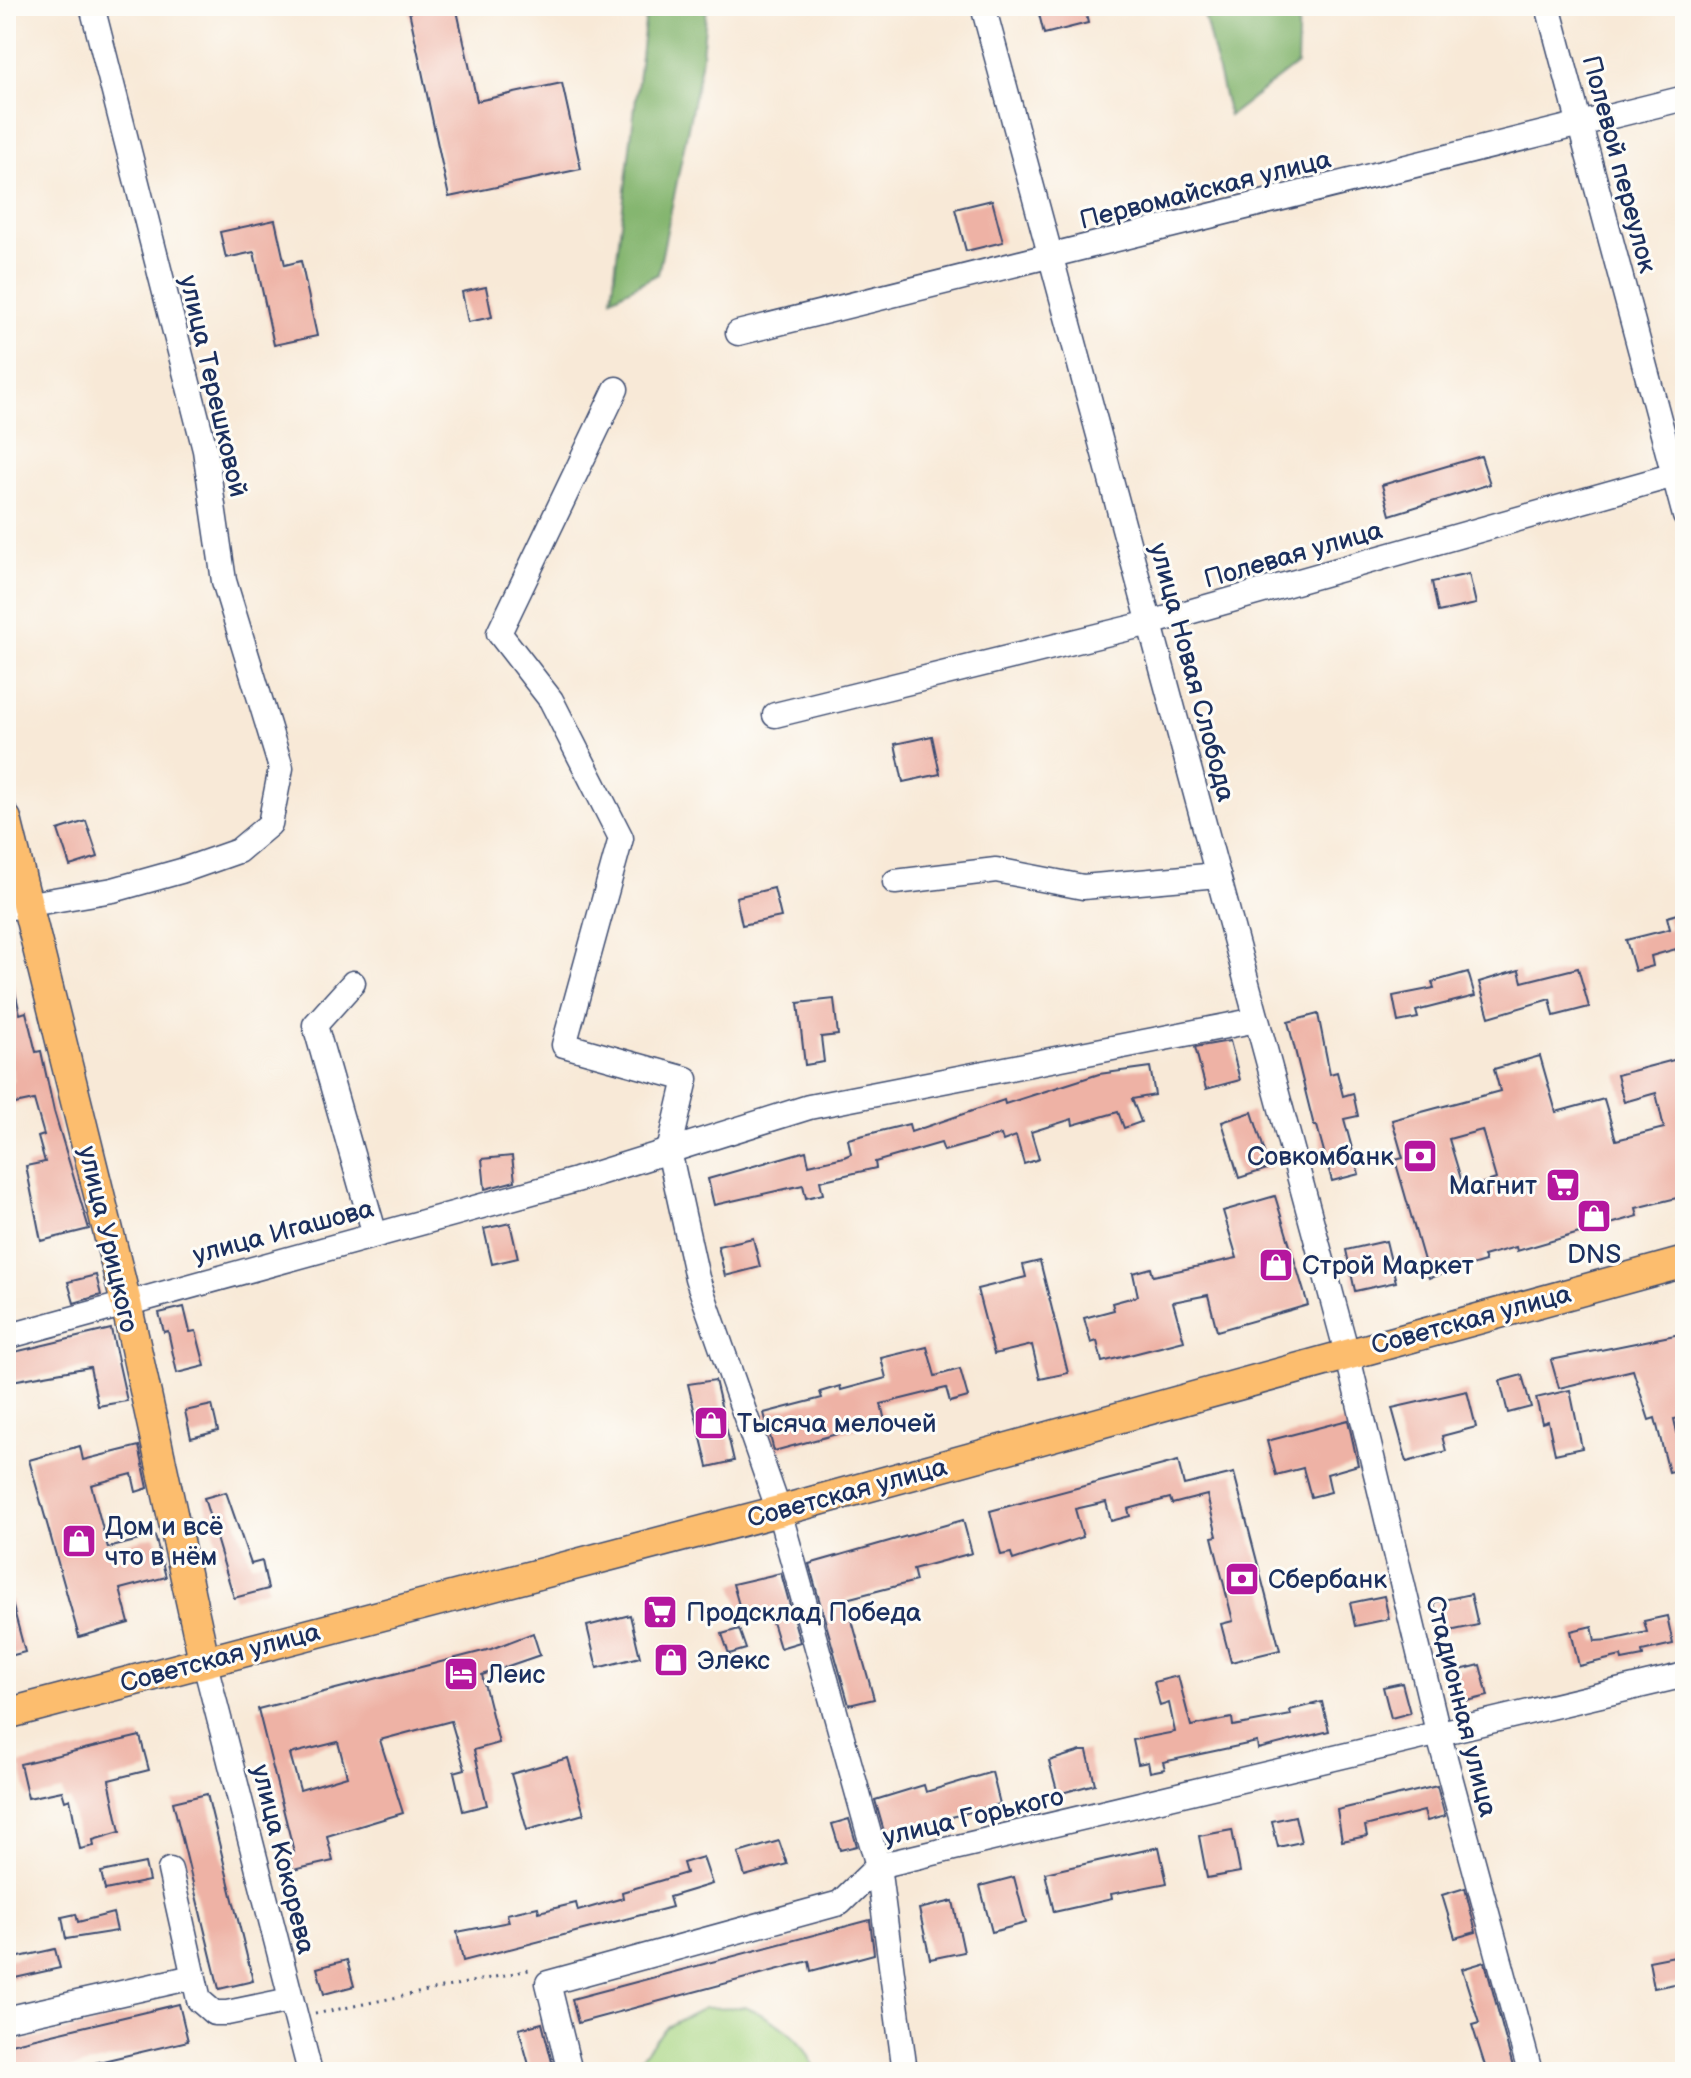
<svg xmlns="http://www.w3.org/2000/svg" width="1691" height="2078" font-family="'Balsamiq Sans',sans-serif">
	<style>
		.green { fill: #a7d582; stroke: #618270; stroke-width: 2 }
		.forest { fill: #85b670; stroke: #507267; stroke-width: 2 }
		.building { fill: #eeb2a5; fill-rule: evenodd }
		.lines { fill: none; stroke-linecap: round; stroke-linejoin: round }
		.minor-casing { stroke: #3c4b70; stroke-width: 27 }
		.major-casing { stroke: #3c4b70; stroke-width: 33 }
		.path { stroke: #3c4b70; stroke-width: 3; stroke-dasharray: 2 6; stroke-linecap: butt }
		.minor { stroke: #fff; stroke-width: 24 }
		.major { stroke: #fcbd6e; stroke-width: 30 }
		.labels { text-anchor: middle; stroke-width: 6; stroke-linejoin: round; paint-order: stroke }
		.street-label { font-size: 26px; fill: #1b2f5e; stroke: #fdfcf7 }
		.poi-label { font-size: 26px; fill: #1b2f5e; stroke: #fdfcf7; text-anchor: start }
	</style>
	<rect width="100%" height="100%" fill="#fdfcf7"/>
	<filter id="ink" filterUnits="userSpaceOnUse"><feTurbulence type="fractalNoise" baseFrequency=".0125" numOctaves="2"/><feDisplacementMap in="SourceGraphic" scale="16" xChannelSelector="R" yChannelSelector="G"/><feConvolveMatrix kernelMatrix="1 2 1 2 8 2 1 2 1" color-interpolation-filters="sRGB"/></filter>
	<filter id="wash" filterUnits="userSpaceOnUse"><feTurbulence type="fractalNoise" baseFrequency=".006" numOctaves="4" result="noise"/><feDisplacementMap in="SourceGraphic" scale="32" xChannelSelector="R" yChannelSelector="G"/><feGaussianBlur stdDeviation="1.8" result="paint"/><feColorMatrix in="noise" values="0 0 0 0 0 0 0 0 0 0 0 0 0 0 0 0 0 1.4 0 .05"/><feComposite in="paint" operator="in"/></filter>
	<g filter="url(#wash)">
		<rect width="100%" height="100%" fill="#f8e9d7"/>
		<path class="green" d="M745,2007C774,2019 807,2039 815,2072H629L666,2027L704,2008Z"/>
		<g class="forest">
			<path d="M647,6H707L701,64L658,274L612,298Z"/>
			<path d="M1202,6H1299L1297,64L1229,116Z"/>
		</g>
		<g id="blocks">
			<g class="building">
				<path d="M408,6H456L477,101L562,83L581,169L449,197Z"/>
				<path d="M1037,6H1084L1088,23L1044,34Z"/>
				<path d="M992,200L1003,242L966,251L955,209Z"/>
				<path d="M275,220L285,265L301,261L317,336L274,345L254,252L226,258L220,232Z"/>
				<path d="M486,287L492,317L468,322L462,292Z"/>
				<path d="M1481,456L1490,484L1390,515L1382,485Z"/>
				<path d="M1469,574L1476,604L1438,612L1432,582Z"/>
				<path d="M932,736L940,774L903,782L895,744Z"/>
				<path d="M86,821L98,857L70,866L58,830Z"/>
				<path d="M774,888L781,917L742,925L736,897Z"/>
				<path d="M1685,912V966H1680L1676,949L1651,956L1653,966L1635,971L1626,940L1670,929L1667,917Z"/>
				<path d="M1578,968L1589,1007L1554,1016L1550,999L1489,1017L1479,982L1519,970L1522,982Z"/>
				<path d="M1468,972L1475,996L1416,1011L1418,1018L1398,1022L1393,996L1434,988L1432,982Z"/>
				<path d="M6,978H12L20,1014L26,1012L36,1052L41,1051L54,1111L89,1229L41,1241L26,1166L45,1162L38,1137L44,1135L34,1100L10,1105L6,1089V1083L14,1081L6,1045Z"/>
				<path d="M834,999L838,1035L821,1037L824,1062L805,1065L798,1003Z"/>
				<path d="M1318,1014L1330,1074L1337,1072L1343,1096L1353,1093L1358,1116L1344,1119L1359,1174L1332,1181L1317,1126H1314L1288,1022Z"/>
				<path d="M1230,1041L1240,1080L1206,1089L1195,1047Z"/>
				<path d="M1540,1056L1556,1112L1604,1099L1616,1140L1664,1128L1656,1093L1624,1102L1617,1075L1685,1057V1196L1636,1208L1638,1216L1517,1251L1516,1247L1483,1256L1485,1262L1429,1278L1395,1160L1403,1158L1392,1120L1500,1091L1494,1069ZM1482,1130L1496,1179L1464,1189L1449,1139Z"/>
				<path d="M1150,1067L1155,1095L1132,1099L1141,1122L1124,1128L1118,1112L1073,1125L1072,1119L1031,1132L1039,1159L1024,1164L1016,1136L1003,1141L1001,1135L944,1151L941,1143L875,1162L876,1168L820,1181L823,1194L806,1198L803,1185L714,1205L708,1179L806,1151L809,1165L844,1157L851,1154L848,1139L909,1124L911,1132L1004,1100L1005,1104L1099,1074Z"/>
				<path d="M1252,1112L1270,1168L1239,1178L1222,1122Z"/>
				<path d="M512,1156L515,1181L485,1189L482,1159Z"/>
				<path d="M1275,1196L1308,1305L1217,1331L1208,1295L1173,1302L1184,1341L1102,1362L1097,1341L1091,1343L1084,1318L1114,1310L1112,1303L1138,1296L1133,1273L1151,1268L1153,1276L1237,1258L1223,1211Z"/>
				<path d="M510,1223L518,1258L492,1264L484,1229Z"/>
				<path d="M753,1238L760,1267L725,1276L718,1246Z"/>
				<path d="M1386,1241L1396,1282L1355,1291L1346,1250Z"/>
				<path d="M1040,1261L1068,1373L1040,1379L1032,1345L994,1354L977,1289L1026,1277L1023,1265Z"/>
				<path d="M96,1275L101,1295L74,1303L68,1282Z"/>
				<path d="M184,1307L190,1332L196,1331L205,1366L177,1373L168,1331L164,1332L159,1313Z"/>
				<path d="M111,1329L127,1401L98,1406L90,1367L6,1382V1354Z"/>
				<path d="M1685,1333V1370L1680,1371L1685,1417L1674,1419L1685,1468L1669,1472L1655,1418L1649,1420L1633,1370L1559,1388L1551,1360Z"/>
				<path d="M927,1347L935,1376L960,1369L968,1397L950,1402L946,1388L881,1404L885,1421L774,1451L764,1413L822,1398L820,1392L840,1386L841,1390L886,1378L881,1358Z"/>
				<path d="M1522,1375L1531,1407L1508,1413L1500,1381Z"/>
				<path d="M715,1380L734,1461L708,1467L688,1384Z"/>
				<path d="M1570,1390L1582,1448L1555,1454L1548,1421L1542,1423L1536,1398Z"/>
				<path d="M1467,1391L1476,1427L1442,1436L1446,1451L1407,1462L1392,1408Z"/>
				<path d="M212,1405L218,1431L191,1438L185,1411Z"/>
				<path d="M1348,1420L1358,1465L1327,1474L1331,1492L1311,1497L1303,1468L1276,1475L1267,1441Z"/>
				<path d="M80,1446L83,1460L139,1446L148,1488L136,1492L132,1474L91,1485L108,1548L155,1536L166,1577L120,1589L129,1623L79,1637L29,1460Z"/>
				<path d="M1178,1461L1184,1485L1234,1473L1280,1650L1231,1662L1221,1624L1233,1621L1212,1537L1217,1536L1207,1495L1172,1504L1170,1498L1128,1509L1130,1516L1111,1521L1106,1502L1075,1509L1083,1537L1013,1560L1011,1553L1001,1555L990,1511Z"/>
				<path d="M226,1492L251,1564L262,1561L268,1589L234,1598L204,1498Z"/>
				<path d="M963,1520L972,1553L913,1569L916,1581L846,1599L874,1699L849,1705L809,1564Z"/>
				<path d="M781,1573L800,1642L780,1648L770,1615L744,1623L733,1584Z"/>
				<path d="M1471,1594L1478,1625L1440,1633L1434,1602Z"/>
				<path d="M1384,1596L1389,1619L1355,1626L1350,1603Z"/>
				<path d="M11,1599L25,1652L6,1657V1600Z"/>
				<path d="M630,1615L640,1657L597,1668L587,1626Z"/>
				<path d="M1667,1616L1673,1644L1642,1651L1643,1656L1622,1660L1621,1656L1579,1666L1571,1631L1592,1626L1595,1641L1610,1640L1647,1632L1644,1621Z"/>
				<path d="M739,1629L746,1649L729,1654L722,1634Z"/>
				<path d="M533,1633L540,1655L482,1675L499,1743L474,1750L487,1805L463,1811L454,1772L465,1769L451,1721L380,1740L403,1813L327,1836L333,1861L293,1870L289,1853L294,1852L258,1709L491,1649ZM338,1742L347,1776L300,1790L290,1754Z"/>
				<path d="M1480,1665L1488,1696L1463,1702L1456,1671Z"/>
				<path d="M1178,1676L1191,1726L1232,1718L1233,1726L1291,1715L1290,1710L1322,1702L1329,1731L1258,1749L1257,1742L1163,1762L1165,1769L1150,1772L1148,1762L1138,1764L1133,1740L1175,1732L1169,1703L1160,1706L1154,1682Z"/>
				<path d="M1402,1683L1410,1713L1391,1718L1383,1687Z"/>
				<path d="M140,1736L149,1770L109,1780L120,1832L93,1840L94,1846L80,1849L70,1799L65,1801L62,1791L28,1798L20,1764Z"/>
				<path d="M1081,1751H1087L1095,1784L1058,1794L1049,1761Z"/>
				<path d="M568,1758L584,1814L527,1830L511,1774Z"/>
				<path d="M992,1772L1000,1804L885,1835L875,1800L924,1785L926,1792Z"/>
				<path d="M1437,1786L1445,1816L1427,1821L1424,1811L1365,1826L1367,1836L1342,1841L1337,1810Z"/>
				<path d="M207,1794L253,1981L219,1989L173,1802Z"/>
				<path d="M1295,1816L1301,1842L1278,1847L1272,1821Z"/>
				<path d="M849,1819L857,1846L840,1850L832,1824Z"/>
				<path d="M1232,1830L1240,1872L1207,1878L1199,1836Z"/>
				<path d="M779,1841L787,1864L745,1876L738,1853Z"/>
				<path d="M1159,1847L1167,1883L1111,1894L1112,1899L1054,1912L1045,1873Z"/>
				<path d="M703,1857L712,1884L669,1897L672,1907L463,1961L457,1932L509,1922L507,1914L538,1907L539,1912L576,1903L578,1911L623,1898L622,1892L686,1873L683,1863Z"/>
				<path d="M145,1863L149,1881L105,1890L101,1872Z"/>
				<path d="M1014,1877L1026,1923L992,1932L980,1886Z"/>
				<path d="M1465,1888L1476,1932L1455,1938L1442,1895Z"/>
				<path d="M953,1901L964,1952L930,1959L919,1909Z"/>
				<path d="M113,1913L117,1931L66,1939L62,1917L76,1914L78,1922Z"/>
				<path d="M870,1920L874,1954L811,1971L809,1961L578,2023L572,1999Z"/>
				<path d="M55,1949L60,1968L6,1980V1960Z"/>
				<path d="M1685,1954V1982L1654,1988L1649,1961Z"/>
				<path d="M347,1960L354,1986L324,1994L317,1968Z"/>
				<path d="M1485,1962L1513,2067L1487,2072L1472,2025L1479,2023L1462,1969Z"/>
				<path d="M179,2004L188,2041L56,2072H6V2045Z"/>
				<path d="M542,2023L553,2066L531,2072L519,2029Z"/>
			</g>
		</g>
	</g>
	<g filter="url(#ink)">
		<use href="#blocks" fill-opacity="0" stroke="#3c4b70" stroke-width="2"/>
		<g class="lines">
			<g class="minor-casing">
				<g id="minor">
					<path d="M983,6L1347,1353L1439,1736L1530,2072"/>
					<path d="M1548,6L1685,516"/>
					<path d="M738,333L1685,98"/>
					<path d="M616,389L499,633L551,700L621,838L564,1045L686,1079L669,1151L697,1278L779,1511L878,1866L905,2072"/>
					<path d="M775,715L1150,623L1685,472"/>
					<path d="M895,882L996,870L1083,887L1218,875"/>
					<path d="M6,908L113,890L181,871L238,851L270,824L281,768L224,581L205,450L92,6"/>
					<path d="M353,983L315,1025L375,1235"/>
					<path d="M6,1337L576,1180L809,1107L1257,1020"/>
					<path d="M204,1660L310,2072"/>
					<path d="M170,1870L199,2000L214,2013H227L290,2000"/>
					<path d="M6,2019L193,1977"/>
					<path d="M570,2072L548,1983L840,1903L878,1866L1685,1675"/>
				</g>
			</g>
			<g class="major-casing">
				<g id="major">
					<path d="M6,819L126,1303L204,1660"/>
					<path d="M6,1714L779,1511L1685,1262"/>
				</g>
			</g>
			<path class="path" d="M315,2014L534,1969"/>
			<use href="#minor" class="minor"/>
			<use href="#major" class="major"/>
		</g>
	</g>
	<defs>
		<g id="bank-square" transform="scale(1.8)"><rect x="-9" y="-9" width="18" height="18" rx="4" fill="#b5179e" stroke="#fdfcf7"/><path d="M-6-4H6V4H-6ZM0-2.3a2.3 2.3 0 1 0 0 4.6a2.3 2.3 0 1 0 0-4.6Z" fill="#fff"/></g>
		<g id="supermarket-square" transform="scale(1.8)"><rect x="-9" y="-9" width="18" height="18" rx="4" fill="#b5179e" stroke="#fdfcf7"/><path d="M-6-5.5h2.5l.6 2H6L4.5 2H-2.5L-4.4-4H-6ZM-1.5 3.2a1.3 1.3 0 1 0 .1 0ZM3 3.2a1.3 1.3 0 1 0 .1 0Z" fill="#fff"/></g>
		<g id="shop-square" transform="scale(1.8)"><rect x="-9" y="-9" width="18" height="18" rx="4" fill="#b5179e" stroke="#fdfcf7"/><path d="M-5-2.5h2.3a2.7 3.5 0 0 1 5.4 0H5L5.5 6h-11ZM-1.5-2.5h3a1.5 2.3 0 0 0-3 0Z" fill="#fff"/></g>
		<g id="hotel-square" transform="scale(1.8)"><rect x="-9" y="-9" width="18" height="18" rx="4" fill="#b5179e" stroke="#fdfcf7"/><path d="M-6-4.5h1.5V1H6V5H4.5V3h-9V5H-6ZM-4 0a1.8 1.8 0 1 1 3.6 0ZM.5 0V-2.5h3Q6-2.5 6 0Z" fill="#fff"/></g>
	</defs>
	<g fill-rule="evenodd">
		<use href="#bank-square" x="1420" y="1156"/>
		<use href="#supermarket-square" x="1563" y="1185"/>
		<use href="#shop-square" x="1594" y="1216"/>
		<use href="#shop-square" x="1276" y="1265"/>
		<use href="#shop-square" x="711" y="1423"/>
		<use href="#shop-square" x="79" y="1541"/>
		<use href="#bank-square" x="1242" y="1579"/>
		<use href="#supermarket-square" x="660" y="1612"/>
		<use href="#shop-square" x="671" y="1660"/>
		<use href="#hotel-square" x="461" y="1674"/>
	</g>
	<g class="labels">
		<g class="street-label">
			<text transform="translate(1620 164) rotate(75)" y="9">Полевой переулок</text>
			<text transform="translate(1205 189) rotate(-14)" y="9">Первомайская улица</text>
			<text transform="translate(214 386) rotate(77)" y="9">улица Терешковой</text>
			<text transform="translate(1293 554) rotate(-16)" y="9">Полевая улица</text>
			<text transform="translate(1193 672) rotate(75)" y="9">улица Новая Слобода</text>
			<text transform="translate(283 1231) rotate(-15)" y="9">улица Игашова</text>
			<text transform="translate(109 1239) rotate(77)" y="9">улица Урицкого</text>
			<text transform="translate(1471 1319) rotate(-15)" y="9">Советская улица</text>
			<text transform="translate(847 1492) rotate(-15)" y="9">Советская улица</text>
			<text transform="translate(220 1657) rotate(-15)" y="9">Советская улица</text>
			<text transform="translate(1462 1706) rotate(76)" y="9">Стадионная улица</text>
			<text transform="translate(973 1816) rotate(-13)" y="9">улица Горького</text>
			<text transform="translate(284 1859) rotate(76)" y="9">улица Кокорева</text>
		</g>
		<g class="poi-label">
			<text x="1394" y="1165" text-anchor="end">Совкомбанк</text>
			<text x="1537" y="1194" text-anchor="end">Магнит</text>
			<text x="1594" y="1263" text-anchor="middle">DNS</text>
			<text x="1302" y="1274">Строй Маркет</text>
			<text x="737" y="1432">Тысяча мелочей</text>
			<text x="105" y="1535">Дом и всё<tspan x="105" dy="30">что в нём</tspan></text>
			<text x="1268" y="1588">Сбербанк</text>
			<text x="686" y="1621">Продсклад Победа</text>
			<text x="697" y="1669">Элекс</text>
			<text x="487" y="1683">Леис</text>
		</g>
	</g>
	<rect width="1691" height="2078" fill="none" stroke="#fdfcf7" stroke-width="32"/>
</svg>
